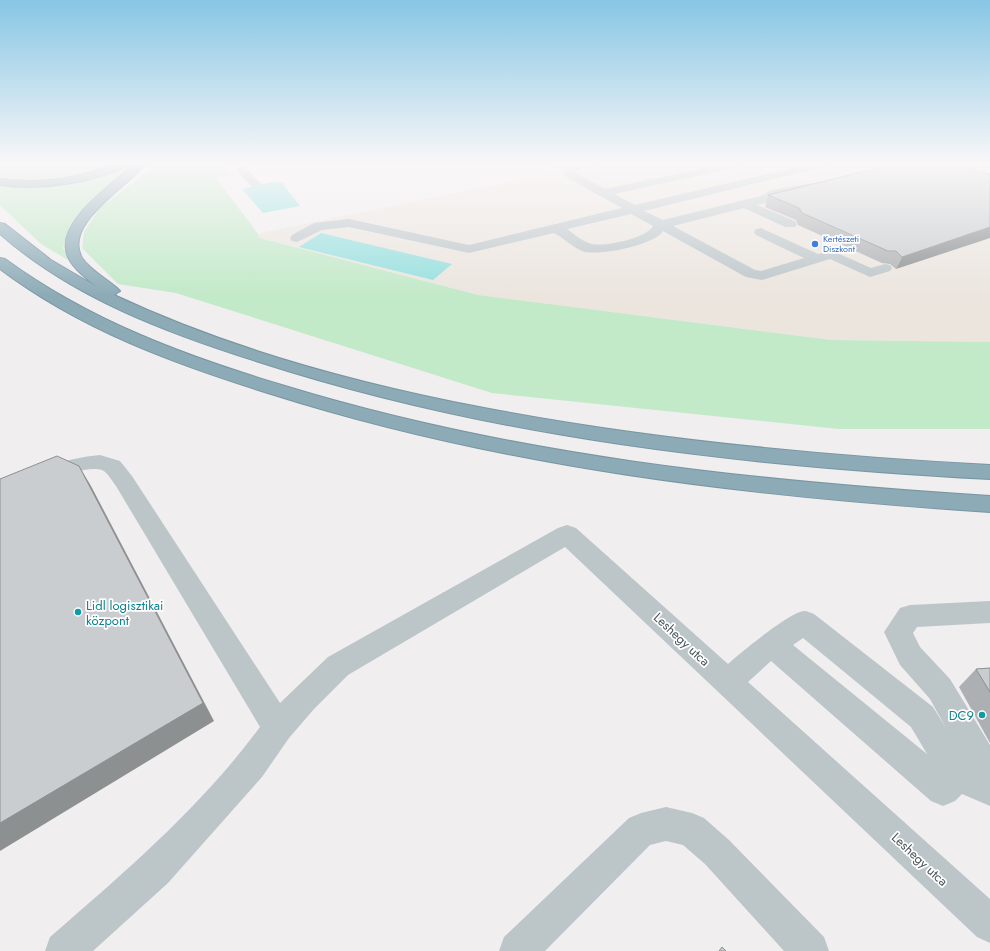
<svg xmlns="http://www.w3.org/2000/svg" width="990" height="951" font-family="Jost,sans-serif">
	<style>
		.commercial { fill: #ebe5de }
		.green { fill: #c2e9c8 }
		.water { fill: #95e0de }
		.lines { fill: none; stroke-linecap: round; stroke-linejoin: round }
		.highway-casing { stroke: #7896a2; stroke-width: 2 }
		.minor { fill: #bcc6c9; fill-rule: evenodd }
		.highway { fill: #8cabb7; fill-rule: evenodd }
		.wall { fill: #adb0b2 }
		.shaded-wall { fill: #8d9091 }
		.building { fill: #c9cdcf; stroke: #8d9091 }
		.shop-dot { fill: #3f7fe0; stroke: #fff; stroke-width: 1.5 }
		.culture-dot { fill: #0f9aa8; stroke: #fff; stroke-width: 1.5 }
		.labels { text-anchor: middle; stroke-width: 3.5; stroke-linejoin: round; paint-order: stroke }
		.far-shop-label { font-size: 9px; fill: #366cbe; stroke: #fff; text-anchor: start }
		.near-culture-label { font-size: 13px; fill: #0d838f; stroke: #fff; text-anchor: start }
		.near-street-label { font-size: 13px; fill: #495559; stroke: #fff }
	</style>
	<rect width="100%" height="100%" fill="#f1eeef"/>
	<path class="commercial" d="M570,163H990V342L831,340L478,295L258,237V234L266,232L552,173L558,165Z"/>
	<g class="green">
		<path d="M0,163H119C83,181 39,184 0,179Z"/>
		<path d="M129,163H137L78,214L70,225L63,248L68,260L41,244L0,205V185L31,186L122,166Z"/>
		<path d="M158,163H223L228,175L216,178L258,234V237L264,239L478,295L831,340L990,342V429H839L492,393L176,293L118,284L82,248L84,232L99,209Z"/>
	</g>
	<g class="water">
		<path d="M272,182L282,183L300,206L263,213L242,189Z"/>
		<path d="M321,233L452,264L433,280L299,247Z"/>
	</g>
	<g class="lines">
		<g class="highway-casing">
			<g id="highway">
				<path d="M116,163H129C126,168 117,171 110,173C75,185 38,190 0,185V179C39,184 80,179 116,163Z"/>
				<path d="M135,163H146C130,186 62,223 82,258C90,270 107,279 117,288L120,291L114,295C231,350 358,384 484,408C651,440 821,456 990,465V479C744,466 494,438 259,362C167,333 73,298 0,234V223L5,224L51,260L97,287C87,279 75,270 69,259C50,224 115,183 135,163Z"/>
				<path d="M0,258L5,259C90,321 185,356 285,386C514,456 752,481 990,496V512C746,496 505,468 271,394C175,364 81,330 0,269Z"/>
			</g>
		</g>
		<g class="minor">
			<path d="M576,163H600L599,165L582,168L575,172L605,189L729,163H748L743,166L614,194L635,205L814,163H831L830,165L644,211L663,220L761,196L771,190L807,184L811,185L813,188L811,191L778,196L769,202L757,205L795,221L797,224L795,227H785L744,208L673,226L755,270L761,271L804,258L756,235L754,232L756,229L761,228L818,254L829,251L835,252L871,268L885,264L890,265L892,268L890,271L870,277L830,259L762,280L746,277L663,231C655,245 597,257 582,251C573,247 563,238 554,233L469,253L349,227L322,230L297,242L292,241L290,238L292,235L314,223L349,219L469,245L622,208L566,177L563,172C567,167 570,164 576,163ZM631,214L653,226C647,238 605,247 592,244C583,242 574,234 567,229Z"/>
			<path d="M242,167L246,168L259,182L261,184L259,186H251L238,172L236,170L238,168Z"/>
			<path d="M100,455L120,461L132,476L280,703L328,657L558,528L567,525L576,528L728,664C739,654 792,610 805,611C807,611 811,613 814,614L933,707L946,728L930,699L900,665L884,632L900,608L910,605L990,601V623L917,627L913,633L920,647L950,679L990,745V806L962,794L955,801L943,806L931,801L771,661L748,682L990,899V943L977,937L565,547L348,675L314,709L289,738L262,777L168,883L93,951H45L50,937C125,872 201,807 260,727L116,486C112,481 108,473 102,470C79,463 24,494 0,501V484C32,471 65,458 100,455ZM803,638L911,727L927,754L793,645Z"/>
			<path d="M666,807L692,813L704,818L729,840L824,937L829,951H784L705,864L683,845L666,841L650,845L545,951H499L504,937L629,818L641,813Z"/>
		</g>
		<use href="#highway" class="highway"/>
	</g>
	<g class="wall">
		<path d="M949,163L896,269L890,264L882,263L798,225L796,220L765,207L768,195Z"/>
		<path d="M990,668V743L959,687L976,669Z"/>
	</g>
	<g class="shaded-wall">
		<path d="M990,227V238L896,269L902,257Z"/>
		<path d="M79,466L91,486L214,721L0,851V823Z"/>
	</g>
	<g class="building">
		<path d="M898,163H949L990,174V227L902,257L896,251H888L802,213L799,208L768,195Z"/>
		<path d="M57,456L79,466L203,703L0,823V479Z"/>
		<path d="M990,668V692L976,669Z"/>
		<path d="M722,947L726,951H719Z"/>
	</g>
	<linearGradient id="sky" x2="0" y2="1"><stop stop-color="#87c6e4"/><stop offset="0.55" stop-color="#f9f7f8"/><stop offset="1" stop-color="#f9f7f8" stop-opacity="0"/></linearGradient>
	<rect width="990" height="296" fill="url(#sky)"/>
	<circle class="shop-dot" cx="815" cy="244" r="4"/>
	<g class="culture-dot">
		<circle cx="78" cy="612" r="4"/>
		<circle cx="982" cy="715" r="4"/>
	</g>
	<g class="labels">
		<g class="far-shop-label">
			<text x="823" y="242">Kertészeti<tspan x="823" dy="10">Diszkont</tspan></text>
		</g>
		<g class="near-culture-label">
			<text x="86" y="610">Lidl logisztikai<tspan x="86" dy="15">központ</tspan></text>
			<text x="974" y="720" text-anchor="end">DC9</text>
		</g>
		<g class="near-street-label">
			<text transform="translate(682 639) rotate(43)" y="5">Leshegy utca</text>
			<text transform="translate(920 859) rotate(43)" y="5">Leshegy utca</text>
		</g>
	</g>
</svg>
